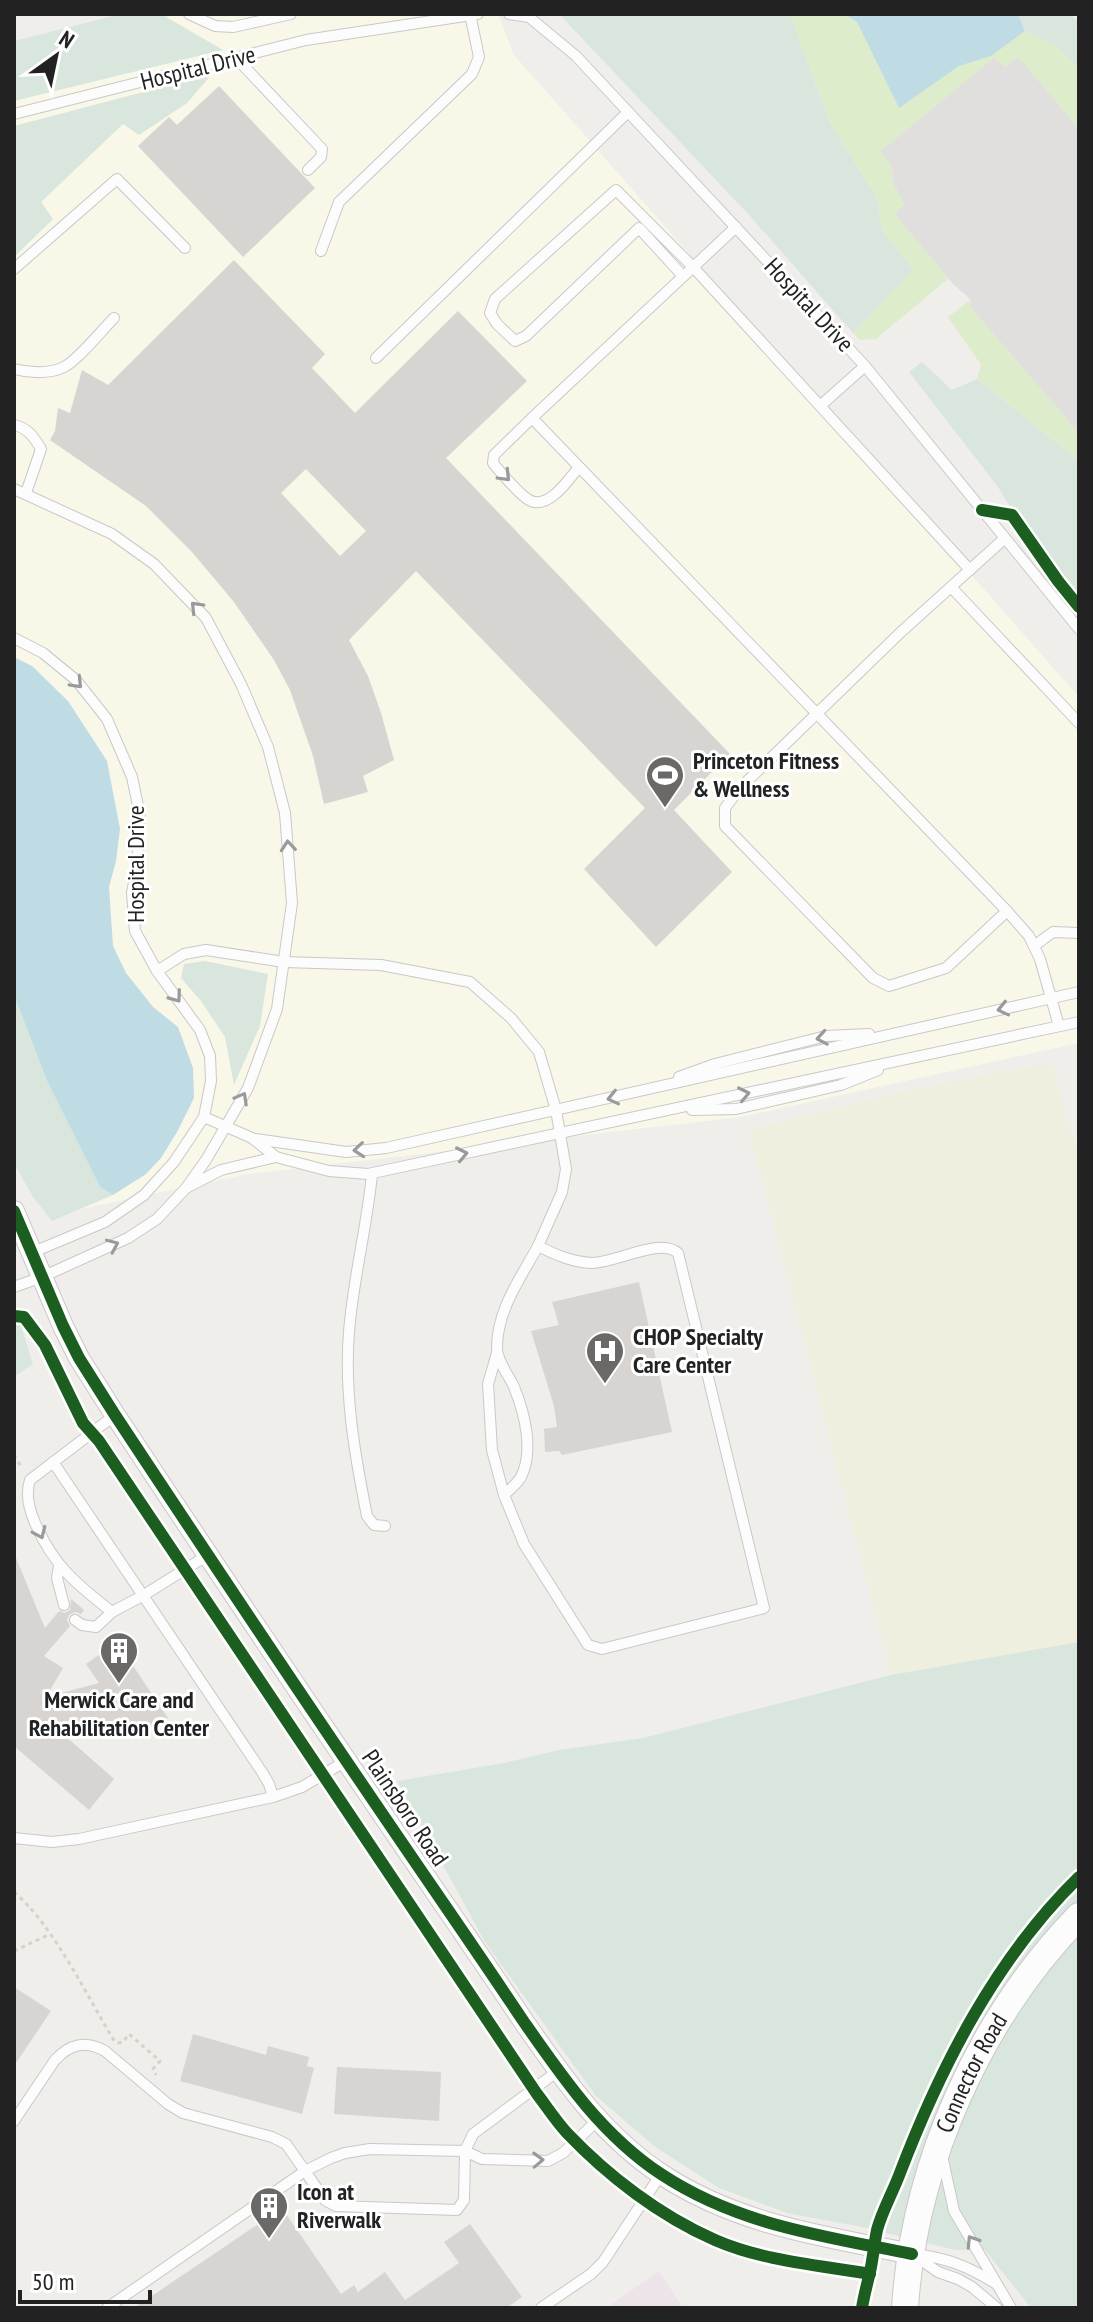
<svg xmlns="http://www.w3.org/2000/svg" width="1093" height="2322" font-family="'PT Sans Narrow',sans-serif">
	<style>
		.industrial { fill: #ede4e9 }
		.education { fill: #f8f7e8 }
		.farmland { fill: #efefdf }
		.grass { fill: #ddeccb }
		.wetland { fill: #d9e6de }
		.parking { fill: #e0dfde }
		.water { fill: #bfdbe3 }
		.building { fill: #d7d4d2; fill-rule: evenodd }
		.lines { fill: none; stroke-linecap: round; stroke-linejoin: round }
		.service-casing { stroke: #c9c8c7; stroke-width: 12 }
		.minor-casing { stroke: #c9c8c7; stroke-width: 22 }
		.tertiary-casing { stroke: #c9c8c7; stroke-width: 28 }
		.path { stroke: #dccecd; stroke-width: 3; stroke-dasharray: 4 4; stroke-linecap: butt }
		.service { stroke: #fdfcfc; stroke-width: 10 }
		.minor { stroke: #fdfcfc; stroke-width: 20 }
		.tertiary { stroke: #fdfcfc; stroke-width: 26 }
		.cycleway-casing { stroke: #fff; stroke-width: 17 }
		.cycleway { stroke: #1b5e20; stroke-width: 12 }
		.oneway { stroke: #9a9a9a }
		.labels { text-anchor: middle; stroke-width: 6; stroke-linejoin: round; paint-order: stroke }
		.street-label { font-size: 24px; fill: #222; stroke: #fff }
		.poi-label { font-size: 24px; font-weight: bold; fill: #222; stroke: #fff; text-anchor: start }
	</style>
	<rect width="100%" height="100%" fill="#f0eeeb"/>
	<path class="industrial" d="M659,2271L683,2308H606Z"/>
	<path class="education" d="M179,14H498L514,55L1079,697V1043L741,1117L248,1174L52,1215L14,1123V54Z"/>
	<path class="farmland" d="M1051,1063L1079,1156V1642L891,1675L749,1130L914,1089Z"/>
	<g class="grass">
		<path d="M790,14H844L857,22L899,108L959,66L991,56L1025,31L1056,46L1079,68V129L1018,58L882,151L892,167L893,183L906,204L895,214L949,278L876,339L860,340L853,333L913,270L883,231L876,197L829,121Z"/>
		<path d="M970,300L972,309L1079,433V461L977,379L981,365L948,317Z"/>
	</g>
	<g class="wetland">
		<path d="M121,14H161L223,50L14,101V41Z"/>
		<path d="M559,14H790L829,121L876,197L883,231L913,270L853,333L749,215Z"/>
		<path d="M1018,14H1070L1079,22V68L1056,46L1025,31Z"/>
		<path d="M212,74L187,103L139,135L123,124L41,202L53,219L14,257V126Z"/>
		<path d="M922,362L952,390L977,379L1079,461V612L1060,590L998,487L909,372Z"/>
		<path d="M205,961L268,974L260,1026L234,1085L225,1037L201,1001L181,978L184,964Z"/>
		<path d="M14,995L47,1081L100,1187L113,1195L52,1221L33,1197L14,1163Z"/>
		<path d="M14,1303L33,1364L14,1377Z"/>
		<path d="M1079,1642V2308H1031L985,2250H955L862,2227L787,2213L719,2188L654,2146L596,2096L485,1942L397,1781L504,1763L559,1750L643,1738L891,1675Z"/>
	</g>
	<path class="parking" d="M1018,57L1079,129V433L972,309L970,299L954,285L895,214L905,204L893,183L892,167L881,151L994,58L1005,67Z"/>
	<g class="water">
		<path d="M844,14H1018L1025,31L991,56L959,66L899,108L857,22Z"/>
		<path d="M14,657L32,666L68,701L107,761L120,829L116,861L109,887L113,946L126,973L153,1007L178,1027L193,1068L194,1098L177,1132L161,1158L146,1174L113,1195L100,1187L47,1081L14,995Z"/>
	</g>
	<g class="building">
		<path d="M219,86L315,188L243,257L138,146L169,117L177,125Z"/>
		<path d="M234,260L325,354L312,368L355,413L458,311L527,381L446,458L730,754L674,810L732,872L656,947L584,869L645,808L416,571L349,640L368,676L381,713L394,760L363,776L368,792L324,804L313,756L290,690L274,660L234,602L192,552L146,506L50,440L55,431L58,408L70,413L82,370L108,385ZM306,469L366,531L340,556L281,493Z"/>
		<path d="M639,1282L672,1432L562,1455L559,1451L545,1452L544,1429L557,1427L554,1406L531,1331L559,1325L552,1302Z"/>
		<path d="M14,1553L45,1628L59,1611L65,1613L70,1610L71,1599L84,1610L81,1614L75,1612L69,1615L67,1620L70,1626L44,1656L63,1668L46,1697L99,1683L86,1664L117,1642L168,1718L138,1738L124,1718L62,1733L114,1779L89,1810L14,1746Z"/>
		<path d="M14,1987L51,2011L14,2066Z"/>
		<path d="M193,2034L266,2055L268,2046L309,2057L307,2066L314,2068L302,2114L180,2081Z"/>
		<path d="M337,2067L441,2072L439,2121L334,2114Z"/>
		<path d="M282,2208L341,2294L354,2285L358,2292L385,2272L405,2300L459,2263L444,2242L470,2224L522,2297L506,2308H134Z"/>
	</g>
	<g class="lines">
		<g class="service-casing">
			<g id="service">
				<path d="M189,14L215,26L233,27L291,14"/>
				<path d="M509,14L529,17L576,56L865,366L1079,629"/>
				<path d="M237,59L322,149L321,157L308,170"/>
				<path d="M14,114L306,40L478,14"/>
				<path d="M736,227L532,418L1007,911L1029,936L1040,959L1059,1026"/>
				<path d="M321,251L339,202L472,74L479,57L470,14"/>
				<path d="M14,269L117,179L185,248"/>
				<path d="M683,276L639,228L526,336L515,341L497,324L490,313L495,299L616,190L693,267L970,570"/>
				<path d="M376,358L628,112"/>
				<path d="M14,369C29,373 50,374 64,367C78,360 102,330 114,318"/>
				<path d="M820,406L865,366"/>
				<path d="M532,418L494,455L493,463L497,468C505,477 519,494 529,500C548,511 569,479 579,467"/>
				<path d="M14,425C28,428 34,437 41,449L26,493"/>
				<path d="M14,489L112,534L154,564L206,618L241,684L268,747L285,813L292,903L277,1009L248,1088L206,1160L186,1188L157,1219L128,1238L42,1277L14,1287"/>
				<path d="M1005,538L901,632L740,788L725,808V826L873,978L889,986L946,968L1007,911"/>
				<path d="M951,587L1079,723"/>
				<path d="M14,638L43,653L76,680L107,719L132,777L140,815L137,866L132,893L135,931L157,971L200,1030L210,1056L211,1081L204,1117L174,1162L144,1195L105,1222L31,1253"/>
				<path d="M1034,946L1053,932L1079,933"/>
				<path d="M157,971L184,954L206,950L284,962L381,965L470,982L511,1018L539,1052L556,1110L566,1169L562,1192L538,1246C556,1255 572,1262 592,1263C616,1263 660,1237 678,1253L764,1608L602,1649L588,1645L524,1544L504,1495L492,1450L488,1384L497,1353"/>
				<path d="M679,1077L715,1064L826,1036L869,1034"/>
				<path d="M692,1110L736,1109L841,1085L878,1070"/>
				<path d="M204,1117L252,1138L276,1157L329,1171L368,1174L1079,1022"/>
				<path d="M256,1139L346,1152L386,1148L1079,992"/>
				<path d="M372,1174C367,1227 353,1279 349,1332C344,1394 355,1456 367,1516L374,1525L385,1526"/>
				<path d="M188,1187L221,1170L276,1157"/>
				<path d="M115,1415L30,1480C25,1494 29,1509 35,1523C54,1566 75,1583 112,1612L144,1595L208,1555"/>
				<path d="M53,1462L262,1772L269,1784L273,1797"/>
				<path d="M504,1495C509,1490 517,1484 521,1477C534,1451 525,1414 514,1387C509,1375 497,1362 497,1348C497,1310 520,1279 538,1246"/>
				<path d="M59,1566L57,1578L64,1605"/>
				<path d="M75,1620L82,1625L96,1627L112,1612"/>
				<path d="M14,1838L52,1842L79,1839L273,1797L302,1787L346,1761"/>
				<path d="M558,2071L473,2134L465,2151L464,2200L457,2210L336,2206L325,2200L305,2171L331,2158L345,2153L370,2149L465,2151L482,2159L548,2161L563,2153L598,2120"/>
				<path d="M14,2121L55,2060C70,2044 85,2040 105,2051L168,2104L183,2113L272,2137L286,2144L305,2171L107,2308"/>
				<path d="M943,2160L954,2211L1011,2308"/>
				<path d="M914,2254C947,2258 967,2266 995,2283"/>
				<path d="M914,2255L938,2272L958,2279L972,2287L997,2308"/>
				<path d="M541,2308L591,2274L603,2262L661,2174"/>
			</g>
		</g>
		<g class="minor-casing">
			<path id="minor" d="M14,1211L63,1326L79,1358L115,1415C224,1580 334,1744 446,1907C472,1945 498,1983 524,2022C563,2078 602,2135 661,2174C738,2225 823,2236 912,2254"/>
		</g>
		<g class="tertiary-casing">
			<g id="tertiary">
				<path id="s1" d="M905,2308C914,2165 979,2019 1079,1916"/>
			</g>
		</g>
		<g class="path">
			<path d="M24,1317L30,1313"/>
			<path d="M14,1455L22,1468"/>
			<path d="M14,1892C53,1925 86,1994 113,2039L118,2043L123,2042L129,2034L160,2061L153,2069L156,2075"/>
			<path d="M14,1951L50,1934"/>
		</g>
		<use href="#service" class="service"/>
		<use href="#minor" class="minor"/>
		<use href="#tertiary" class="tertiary"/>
		<g class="cycleway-casing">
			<g id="cycleway">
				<path d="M982,510L1012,515L1058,581L1079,607"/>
				<path d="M14,1211L63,1326L79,1358L115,1415C224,1580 334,1744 446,1907C472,1945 498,1983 524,2022C563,2078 602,2135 661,2174C738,2225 823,2236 912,2254"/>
				<path d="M14,1316L24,1317L45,1345L83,1423L99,1441L537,2094C547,2107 556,2121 567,2133C608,2176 660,2216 715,2240C763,2261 818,2265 870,2274"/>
				<path d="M862,2308C864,2295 867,2285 870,2272C873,2259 874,2244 877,2230C882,2211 893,2192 900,2173C941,2066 996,1958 1079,1877"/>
			</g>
		</g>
		<use href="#cycleway" class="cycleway"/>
	</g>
	<defs><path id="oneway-chevron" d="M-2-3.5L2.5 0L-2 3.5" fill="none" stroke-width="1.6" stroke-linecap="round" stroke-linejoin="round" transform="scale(2)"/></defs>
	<g class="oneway">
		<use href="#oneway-chevron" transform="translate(505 476) rotate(46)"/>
		<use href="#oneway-chevron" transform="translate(196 607) rotate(-134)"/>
		<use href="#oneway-chevron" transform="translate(77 683) rotate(46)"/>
		<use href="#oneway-chevron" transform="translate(288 846) rotate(-95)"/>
		<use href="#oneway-chevron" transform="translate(176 997) rotate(54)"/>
		<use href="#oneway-chevron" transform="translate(1003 1009) rotate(167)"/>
		<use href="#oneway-chevron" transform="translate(822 1038) rotate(170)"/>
		<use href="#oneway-chevron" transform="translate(744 1094) rotate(-12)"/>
		<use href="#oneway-chevron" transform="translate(242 1098) rotate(-61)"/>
		<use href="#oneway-chevron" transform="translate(613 1098) rotate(167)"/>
		<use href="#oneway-chevron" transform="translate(359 1150) rotate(175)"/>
		<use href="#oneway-chevron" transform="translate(462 1154) rotate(-12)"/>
		<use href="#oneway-chevron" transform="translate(113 1245) rotate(-24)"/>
		<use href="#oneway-chevron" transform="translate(40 1533) rotate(66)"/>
		<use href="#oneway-chevron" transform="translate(538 2160) rotate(-2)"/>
		<use href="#oneway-chevron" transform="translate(972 2241) rotate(-123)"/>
	</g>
	<defs>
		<g id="stadium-pin" transform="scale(2)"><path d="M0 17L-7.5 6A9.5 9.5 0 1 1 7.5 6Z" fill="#6a6968" stroke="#fff"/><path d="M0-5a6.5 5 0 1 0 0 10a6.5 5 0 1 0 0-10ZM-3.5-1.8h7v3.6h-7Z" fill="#fff"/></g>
		<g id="hospital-pin" transform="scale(2)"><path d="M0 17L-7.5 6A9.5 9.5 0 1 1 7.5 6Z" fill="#6a6968" stroke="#fff"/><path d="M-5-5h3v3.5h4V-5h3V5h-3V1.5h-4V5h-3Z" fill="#fff"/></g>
		<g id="building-pin" transform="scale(2)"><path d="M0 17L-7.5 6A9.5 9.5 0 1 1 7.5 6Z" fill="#6a6968" stroke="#fff"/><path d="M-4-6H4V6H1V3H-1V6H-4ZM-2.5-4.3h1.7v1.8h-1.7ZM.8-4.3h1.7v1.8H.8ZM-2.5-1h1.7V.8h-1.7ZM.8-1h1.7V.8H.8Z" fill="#fff"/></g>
	</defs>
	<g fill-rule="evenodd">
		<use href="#stadium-pin" x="665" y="775"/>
		<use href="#hospital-pin" x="605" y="1351"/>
		<use href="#building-pin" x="119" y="1651"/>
		<use href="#building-pin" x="269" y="2206"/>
	</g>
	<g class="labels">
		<g class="street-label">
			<text transform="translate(198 68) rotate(-14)" y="8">Hospital Drive</text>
			<text transform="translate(809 305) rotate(47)" y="8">Hospital Drive</text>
			<text transform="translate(136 864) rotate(-90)" y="8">Hospital Drive</text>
			<text transform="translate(405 1808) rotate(56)" y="8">Plainsboro Road</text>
			<text dy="8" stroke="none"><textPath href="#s1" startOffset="246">Connector Road</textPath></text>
		</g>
		<g class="poi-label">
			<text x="693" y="769">Princeton Fitness<tspan x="693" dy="28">&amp; Wellness</tspan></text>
			<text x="633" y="1345">CHOP Specialty<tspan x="633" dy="28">Care Center</tspan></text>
			<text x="119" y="1708" text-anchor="middle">Merwick Care and<tspan x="119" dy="28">Rehabilitation Center</tspan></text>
			<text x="297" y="2200">Icon at<tspan x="297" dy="28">Riverwalk</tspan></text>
		</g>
	</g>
	<rect width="1093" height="2322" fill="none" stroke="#222222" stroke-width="32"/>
	<g transform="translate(56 56) rotate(33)" stroke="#ffffff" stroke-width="6" paint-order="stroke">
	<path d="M0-6L14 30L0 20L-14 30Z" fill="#222222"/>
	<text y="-12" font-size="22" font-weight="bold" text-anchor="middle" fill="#222222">N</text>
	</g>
	<path d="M20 2290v12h130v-12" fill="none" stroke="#222222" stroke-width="4"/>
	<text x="32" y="2290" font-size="24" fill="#222222" stroke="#ffffff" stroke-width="6" paint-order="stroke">50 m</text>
</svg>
